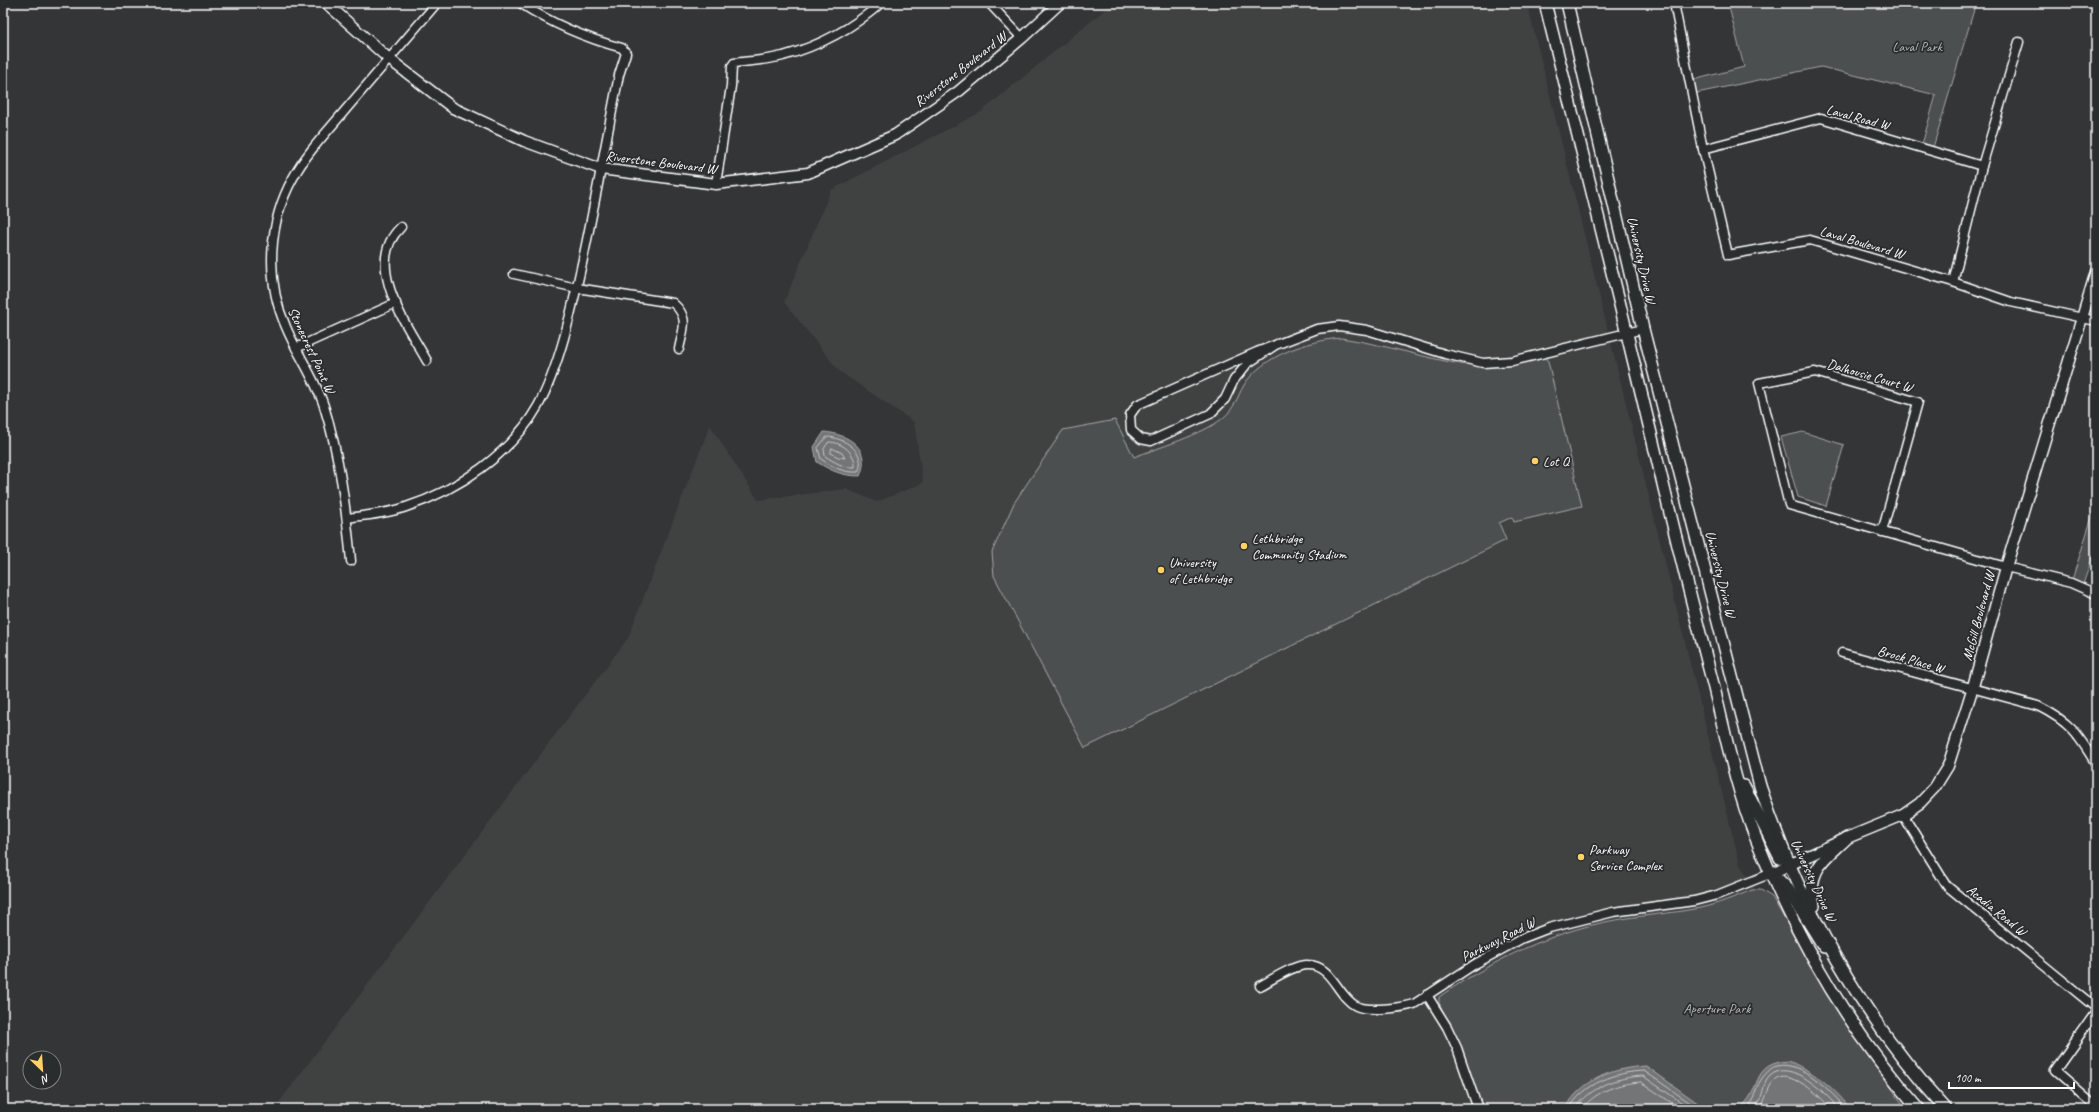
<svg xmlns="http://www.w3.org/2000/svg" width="2099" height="1112" font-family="Caveat,sans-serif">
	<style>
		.built { fill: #404243 }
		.green { fill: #4c4f50; stroke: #a6a7a8 }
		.water { fill: #737576; stroke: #abacad }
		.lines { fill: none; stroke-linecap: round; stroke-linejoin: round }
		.shore { stroke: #c7c8c8; stroke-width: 1 }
		.minor-casing { stroke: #fff; stroke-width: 11 }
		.tertiary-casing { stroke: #fff; stroke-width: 13 }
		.secondary-casing { stroke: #fff; stroke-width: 14 }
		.minor { stroke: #2a2d2e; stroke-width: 8 }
		.tertiary { stroke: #2a2d2e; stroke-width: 10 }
		.secondary { stroke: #2a2d2e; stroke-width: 11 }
		.poi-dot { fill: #ffd166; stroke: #2a2d2e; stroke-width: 1.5 }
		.labels { text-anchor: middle; stroke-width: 3.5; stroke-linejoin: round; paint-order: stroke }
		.park-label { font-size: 14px; fill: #b7b9b9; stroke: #2a2d2e }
		.street-label { font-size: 14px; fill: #fff; stroke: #2a2d2e }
		.poi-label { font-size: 14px; fill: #fff; stroke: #2a2d2e; text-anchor: start }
	</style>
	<rect width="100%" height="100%" fill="#333536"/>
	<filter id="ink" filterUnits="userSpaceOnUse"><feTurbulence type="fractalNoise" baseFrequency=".025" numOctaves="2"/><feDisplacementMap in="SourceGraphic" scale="8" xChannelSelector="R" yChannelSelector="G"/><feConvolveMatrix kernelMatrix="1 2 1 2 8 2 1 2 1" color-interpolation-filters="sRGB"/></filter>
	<g filter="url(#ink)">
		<path class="built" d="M1113,3H1527L1740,865L1871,1063L1917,1109H274L628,638L710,425L758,500L846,489L877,502L923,483L914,422L839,371L784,302L831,190L981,112Z"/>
		<g class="green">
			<path d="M1728,3H1976L1932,151L1921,148L1936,95L1821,67L1692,94L1689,81L1744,67Z"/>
			<path d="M1341,338C1383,344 1423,358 1466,365L1464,359L1483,363L1546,353L1582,506L1514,522L1512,517L1499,523L1506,540L1085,748L994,576L992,552L1014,503L1063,430L1115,420L1134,457C1160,447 1202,435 1223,418C1235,408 1237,397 1244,385C1263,355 1308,341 1341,338Z"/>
			<path d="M1803,432L1844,445L1826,506L1798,497L1781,437Z"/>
			<path d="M2096,504V547L2082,587L2071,583Z"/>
			<path d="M1752,890H1761L1772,897L1837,1010L1906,1109H1480L1461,1049L1439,1003V997L1446,992C1497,959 1549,933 1610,921C1640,915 1670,914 1700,908C1718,904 1735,897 1752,890Z"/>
		</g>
		<g class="water">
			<path d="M824,432C849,434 872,449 860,476C843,476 831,471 817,462L814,447Z"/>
			<path d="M1789,1061C1818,1075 1830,1084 1851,1109H1738C1764,1092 1748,1063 1789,1061Z"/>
			<path d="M1646,1066L1706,1109H1565C1582,1079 1613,1068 1646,1066Z"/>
		</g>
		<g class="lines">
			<g class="shore">
				<path d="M827,437C843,437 868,452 858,472C844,473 832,467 821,459L818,448Z"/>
				<path d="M829,442C842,442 856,453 855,467C844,468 834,462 825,456L824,449Z"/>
				<path d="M832,448L842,453L845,458L838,457L831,453Z"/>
				<path d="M1569,1109C1584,1083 1616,1072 1644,1071L1699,1109"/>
				<path d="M1575,1109C1590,1087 1617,1077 1643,1076L1691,1109"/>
				<path d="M1582,1109C1595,1091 1620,1083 1641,1082L1681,1109"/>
				<path d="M1745,1109C1756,1101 1754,1089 1761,1080C1765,1074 1771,1067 1777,1066C1801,1060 1832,1092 1846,1109"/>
				<path d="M1752,1109C1755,1106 1758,1102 1760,1099C1764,1091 1763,1083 1770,1076C1790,1057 1827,1094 1839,1109"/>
				<path d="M1760,1109C1766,1100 1767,1089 1773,1082C1788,1065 1822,1097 1831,1109"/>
			</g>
			<g class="minor-casing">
				<g id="minor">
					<path d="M989,3L1022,38"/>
					<path d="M1674,3L1703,149L1728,255L1810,240L1953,282L2011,302L2096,321"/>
					<path d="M1703,149L1821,118L1982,166"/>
					<path d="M716,184L731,86L732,66L734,63C750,61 767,60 783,56C819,46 853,28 881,3"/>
					<path d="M401,227C362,264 407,325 427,361"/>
					<path d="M514,274L577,288L673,303C690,318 683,329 679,349"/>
					<path d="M1953,282L1982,166L2019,42"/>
					<path d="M1277,344L1247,364L1234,380L1225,399L1210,414L1151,441L1141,439L1131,430L1130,415L1137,405L1257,352L1317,329L1339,326L1367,330L1445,354L1483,363L1512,361L1643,329"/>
					<path d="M296,348L396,303"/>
					<path d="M347,518C366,515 387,514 406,507C458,490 511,454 538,406C560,366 573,304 583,259C596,198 607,136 619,75L626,53L622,48C585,38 552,24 520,3"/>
					<path d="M1882,532L1918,402L1815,372L1759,383L1789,505L2006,567L2071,583L2096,594"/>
					<path d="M351,561C346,509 340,457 324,406C315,378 297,354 286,327C265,280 268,223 293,178C307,152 328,131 347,108C377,73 407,38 437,3"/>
					<path d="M1842,653L2038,706C2070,722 2078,734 2096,764"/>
					<path d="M1903,815L1947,886L2096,1008"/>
					<path d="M1260,986C1273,979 1295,964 1308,965C1332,965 1337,996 1356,1006C1368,1012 1401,1008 1414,1004L1475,964L1523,938L1549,928L1613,912L1694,901L1717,895L1772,873"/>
					<path d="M1427,995L1447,1027L1457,1048L1478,1109"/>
					<path d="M2095,1105L2055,1070L2096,1012"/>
				</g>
			</g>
			<g class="tertiary-casing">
				<g id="tertiary">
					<path d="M326,3L389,59L453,108L524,141L601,169L716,184L808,173L895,135L959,91L1022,38L1060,3"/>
					<path d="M1772,873L1847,838L1903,815L1920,803L1935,787L1948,766L1972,690L2006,567L2096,272"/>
				</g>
			</g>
			<g class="secondary-casing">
				<g id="secondary">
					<path d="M1545,3C1582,151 1619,298 1654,446C1673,527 1693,607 1714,688C1726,737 1736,788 1755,836C1794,934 1849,1030 1919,1109"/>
					<path d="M1567,3L1643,329L1760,786C1799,905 1861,1017 1946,1109"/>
					<path d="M1744,786L1780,858"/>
					<path d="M1777,878L1788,889L1824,947"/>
					<path d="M1814,906C1806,870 1824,860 1847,838"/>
				</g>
			</g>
			<use href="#minor" class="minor"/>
			<use href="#tertiary" class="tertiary"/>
			<use href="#secondary" class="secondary"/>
		</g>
	</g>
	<g class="poi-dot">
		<circle cx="1535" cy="461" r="4"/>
		<circle cx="1244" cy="546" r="4"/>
		<circle cx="1161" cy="570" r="4"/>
		<circle cx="1581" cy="857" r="4"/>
	</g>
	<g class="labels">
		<g class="park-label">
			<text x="1917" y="51">Laval Park</text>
			<text x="1717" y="1013">Aperture Park</text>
		</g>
		<g class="street-label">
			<text transform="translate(960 69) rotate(-38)" y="5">Riverstone Boulevard W</text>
			<text transform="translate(1858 117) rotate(15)" y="5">Laval Road W</text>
			<text transform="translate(661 162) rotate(7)" y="5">Riverstone Boulevard W</text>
			<text transform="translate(1862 242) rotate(16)" y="5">Laval Boulevard W</text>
			<text transform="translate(1642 260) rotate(77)" y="5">University Drive W</text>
			<text transform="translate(312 350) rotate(65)" y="5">Stonecrest Point W</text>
			<text transform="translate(1870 375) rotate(16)" y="5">Dalhousie Court W</text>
			<text transform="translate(1721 574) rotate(76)" y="5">University Drive W</text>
			<text transform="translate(1978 616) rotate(-75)" y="5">McGill Boulevard W</text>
			<text transform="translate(1911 659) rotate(16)" y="5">Brock Place W</text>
			<text transform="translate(1814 880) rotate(65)" y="5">University Drive W</text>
			<text transform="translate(1997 910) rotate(39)" y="5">Acadia Road W</text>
			<text transform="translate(1498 939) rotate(-27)" y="5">Parkway Road W</text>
		</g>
		<g class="poi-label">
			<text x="1543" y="466">Lot Q</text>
			<text x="1252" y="543">Lethbridge<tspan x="1252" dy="16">Community Stadium</tspan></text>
			<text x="1169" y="567">University<tspan x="1169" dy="16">of Lethbridge</tspan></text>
			<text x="1589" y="854">Parkway<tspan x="1589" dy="16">Service Complex</tspan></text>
		</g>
	</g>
	<rect width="2099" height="1112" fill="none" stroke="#2a2d2e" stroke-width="16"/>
	<rect x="8" y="8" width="2083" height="1096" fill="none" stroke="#fff" stroke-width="1.5" filter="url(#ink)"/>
	<g transform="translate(42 1070) rotate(155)"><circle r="19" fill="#2a2d2e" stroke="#7f8182"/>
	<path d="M0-3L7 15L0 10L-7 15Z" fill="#ffd166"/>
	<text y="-6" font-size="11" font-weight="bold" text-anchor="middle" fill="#ffffff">N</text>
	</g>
	<path d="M1949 1082v6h125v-6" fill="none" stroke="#ffffff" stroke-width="2"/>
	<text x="1955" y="1082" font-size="12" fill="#ffffff" stroke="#2a2d2e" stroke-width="3" paint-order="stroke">100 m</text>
</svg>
